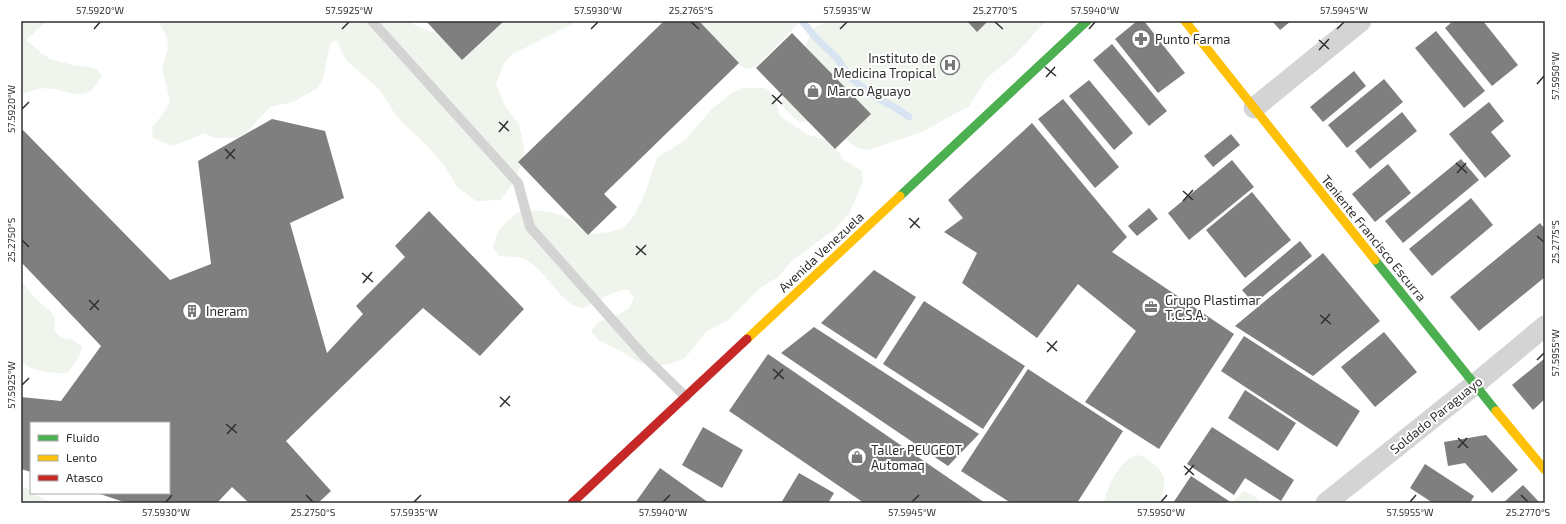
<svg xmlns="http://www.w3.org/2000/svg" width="1566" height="524" font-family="'Exo 2',sans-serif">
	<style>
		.green { fill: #eff5ec }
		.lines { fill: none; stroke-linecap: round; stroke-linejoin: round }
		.stream { stroke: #d8e4f2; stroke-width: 7 }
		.building { fill: #7f7f7f }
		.lane { stroke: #d4d4d4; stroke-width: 10 }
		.street { stroke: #d4d4d4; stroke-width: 21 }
		.fast { stroke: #4caf50; stroke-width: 9 }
		.slow { stroke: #ffc107; stroke-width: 9 }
		.jam { stroke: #c62828; stroke-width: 9 }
		.ticks { fill: none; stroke: #2f2f2f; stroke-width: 1.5 }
		.labels { text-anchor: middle; stroke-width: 4; stroke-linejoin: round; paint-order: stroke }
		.poi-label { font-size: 13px; fill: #2f2f2f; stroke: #fff; text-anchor: start }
		.street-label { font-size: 13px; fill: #2f2f2f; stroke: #fff }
		.neatline { fill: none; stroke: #2f2f2f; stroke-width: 1.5 }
		.ticks-label { font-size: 10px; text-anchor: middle; fill: #2f2f2f }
	</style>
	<rect width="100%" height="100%" fill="#fff"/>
	<g class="green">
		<path d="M21,21H47L26,40L41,53L50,59L73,65L95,68L102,76C99,82 94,89 88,92C77,97 65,91 54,89C42,87 32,90 21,95Z"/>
		<path d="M158,21H406L431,32L452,28L472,21H573L572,24L511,55L504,63L496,84L505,106L519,124L524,148L523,160L514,182L500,200L476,201L457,187L446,168L432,151L397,117L379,89L346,60L336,40L330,44L323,78L318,88L293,102L270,107L247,132L236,138H214L205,133L173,146L153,138L152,128L165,111L170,101L162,69L168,48L167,37Z"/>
		<path d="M694,21H801L756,67L746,69L700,41Z"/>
		<path d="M833,21H1046L1013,57L987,78L969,106L922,132L868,150L857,148L822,122H799L783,107L781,95L786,85L800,68L805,45L816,26Z"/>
		<path d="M743,88H765L774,95L780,116L808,135L831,141L843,159L862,171L863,182L849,214L834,230L793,260L778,277L759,289L728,320L707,331L685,358L673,363L662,365L640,363L619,350L598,340L591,331L597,323L619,314L629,308L634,298L628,289L615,292L583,308C579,307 575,306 571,304C554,292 544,269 524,259C518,256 507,257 499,256L493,247C496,233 501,226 512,217C514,215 516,213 519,212C531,209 549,211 561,215C572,218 580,230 589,233C595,235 616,231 622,228C640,217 650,177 657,158L685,140L714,107L732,93Z"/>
		<path d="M21,281L35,298L53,314L55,319L54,330L62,338L73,340L82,347C81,354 73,368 68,372C62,376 33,370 27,366C24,364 23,362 21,359Z"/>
		<path d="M1136,455C1145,456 1148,459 1155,465C1169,477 1164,487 1161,503H1103C1110,484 1116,464 1136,455Z"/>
		<path d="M21,485L31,491V493L53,503H21Z"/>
		<path d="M1244,491L1254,496L1262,503H1231Z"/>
	</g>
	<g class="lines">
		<path class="stream" d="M802,21L817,39L837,58L848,75L863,88L877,98L896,108L909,117"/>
	</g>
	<g class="building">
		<path d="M426,21H504L462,60Z"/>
		<path d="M664,21H699L739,63L604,194L617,207L588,235L518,162Z"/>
		<path d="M967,21H988L977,32Z"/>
		<path d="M1137,21H1144L1185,73L1158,93L1115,39Z"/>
		<path d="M1272,21H1291L1280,30Z"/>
		<path d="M1453,21H1483L1518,65L1492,86L1445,28Z"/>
		<path d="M1436,31L1485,91L1464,108L1415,48Z"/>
		<path d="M792,33L871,114L835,149L756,68Z"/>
		<path d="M1112,44L1167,111L1149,126L1093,60Z"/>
		<path d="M1354,71L1366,86L1323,122L1310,107Z"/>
		<path d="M1384,79L1403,102L1347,148L1328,125Z"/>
		<path d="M1089,80L1133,133L1114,150L1069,96Z"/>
		<path d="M1063,99L1119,167L1095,188L1038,119Z"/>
		<path d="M1489,102L1504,121L1491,132L1511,156L1485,178L1449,134Z"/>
		<path d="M1402,112L1417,131L1370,169L1355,151Z"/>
		<path d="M272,119L325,131L344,198L290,223L327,353L363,314L356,306L405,257L395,246L429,211L524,309L480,356L423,308L286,441L331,491L318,503H249L232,487L217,503H127L97,493H169V423H31V472L21,469V397L61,401L101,346L21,262V132L23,130L170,280L211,264L198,161Z"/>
		<path d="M1032,123L1127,237L1112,252L1234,334L1159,449L1085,402L1136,331L1078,284L1037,338L962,283L977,253L944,232L963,218L948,200Z"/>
		<path d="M1231,134L1240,145L1213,167L1204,156Z"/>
		<path d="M1461,159L1479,180L1403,243L1385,221Z"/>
		<path d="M1232,160L1254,187L1189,240L1168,213Z"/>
		<path d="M1388,164L1411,193L1375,222L1352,194Z"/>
		<path d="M1252,192L1291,240L1245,278L1206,230Z"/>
		<path d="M1471,198L1493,225L1432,276L1409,249Z"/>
		<path d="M1149,208L1158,219L1137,236L1128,226Z"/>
		<path d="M1540,223L1545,229V277L1479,331L1450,297Z"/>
		<path d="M1300,241L1312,256L1254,304L1242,290Z"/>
		<path d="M1323,253L1380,321L1313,376L1235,326Z"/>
		<path d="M874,270L916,297L876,359L821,323Z"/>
		<path d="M924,301L1025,366L983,429L883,364Z"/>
		<path d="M814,327L979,434L948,466L781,353Z"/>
		<path d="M1384,332L1417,372L1375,407L1341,367Z"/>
		<path d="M1244,336L1360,411L1337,447L1221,371Z"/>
		<path d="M768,354L985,503H864L729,411Z"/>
		<path d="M1545,358V399L1533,410L1512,385Z"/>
		<path d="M1028,369L1123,431L1077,503H1011L961,471Z"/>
		<path d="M1245,390L1296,423L1278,451L1228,418Z"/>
		<path d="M703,427L743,450L722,488L682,465Z"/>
		<path d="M1212,427L1294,480L1281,501L1245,478L1234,495L1187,464Z"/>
		<path d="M1486,435L1518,470L1492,493L1465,463L1448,466L1444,442Z"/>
		<path d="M1425,464L1474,496L1470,503H1433L1410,488Z"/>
		<path d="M660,468L709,503H635Z"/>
		<path d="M799,473L834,493L828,503H781Z"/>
		<path d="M1191,476L1232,503H1173Z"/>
		<path d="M1523,485L1540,503H1503Z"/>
	</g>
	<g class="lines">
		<path class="lane" d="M372,21L518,183L530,227L645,357L686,397"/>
		<g class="street">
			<path d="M1254,108L1361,21"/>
			<path d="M1326,503L1474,385L1545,326"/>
		</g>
		<g class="fast">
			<path d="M900,196L1087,21"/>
			<path d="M1375,260L1496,411"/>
		</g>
		<g class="slow">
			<path d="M1185,21L1375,260"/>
			<path d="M747,339L900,196"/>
			<path d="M1496,411L1545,470"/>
		</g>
		<path class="jam" d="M572,503L747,339"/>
	</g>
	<path class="ticks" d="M691,22L699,29M995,22L1003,29M94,29L100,22M342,29L349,22M591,29L598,22M840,29L847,22M1089,29L1095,22M1337,29L1344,22M1319,40L1329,49M1319,50L1329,39M1045,67L1056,76M1046,77L1055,67M1537,84L1544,76M772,95L782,104M772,104L782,94M22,109L29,102M499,122L509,131M499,132L508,121M225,149L235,159M226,159L235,149M1456,163L1467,173M1457,173L1466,163M1183,191L1193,200M1183,201L1193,190M909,218L920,228M910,228L919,218M1537,236L1544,242M22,240L29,247M636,246L646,255M636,255L646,245M362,273L373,282M363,283L372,272M89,300L99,310M90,310L99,300M1320,315L1331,324M1321,324L1330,314M1047,342L1057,351M1047,352L1057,341M1537,360L1544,353M773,369L784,379M774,379L783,369M22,385L29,378M500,397L510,406M500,407L510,396M226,424L237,433M227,434L236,424M1458,438L1468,448M1458,448L1467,438M1184,466L1194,475M1185,475L1194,465M306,495L313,502M1521,495L1528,502M166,502L172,495M414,502L421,495M663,502L670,495M912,502L919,495M1161,502L1167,495M1410,502L1416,495"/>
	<defs>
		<g id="pharmacy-ring" transform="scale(1)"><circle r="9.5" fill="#fff" stroke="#787878" stroke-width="1.5"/><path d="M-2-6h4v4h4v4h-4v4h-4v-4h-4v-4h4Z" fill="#787878"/></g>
		<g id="hospital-ring" transform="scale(1)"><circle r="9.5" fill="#fff" stroke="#787878" stroke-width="1.5"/><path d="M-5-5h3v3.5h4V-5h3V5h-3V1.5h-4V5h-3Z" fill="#787878"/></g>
		<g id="shop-ring" transform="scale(1)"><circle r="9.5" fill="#fff" stroke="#787878" stroke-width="1.5"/><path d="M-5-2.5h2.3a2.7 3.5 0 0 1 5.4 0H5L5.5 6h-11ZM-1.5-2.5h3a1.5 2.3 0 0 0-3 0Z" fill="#787878"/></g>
		<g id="office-ring" transform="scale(1)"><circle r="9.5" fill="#fff" stroke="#787878" stroke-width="1.5"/><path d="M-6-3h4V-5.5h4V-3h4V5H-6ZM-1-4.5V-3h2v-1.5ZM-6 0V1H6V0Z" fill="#787878"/></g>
		<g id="building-ring" transform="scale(1)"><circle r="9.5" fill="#fff" stroke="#787878" stroke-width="1.5"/><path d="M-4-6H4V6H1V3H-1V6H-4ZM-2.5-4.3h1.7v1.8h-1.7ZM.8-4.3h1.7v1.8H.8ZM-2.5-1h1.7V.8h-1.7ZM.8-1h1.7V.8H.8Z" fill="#787878"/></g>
	</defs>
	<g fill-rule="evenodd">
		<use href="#pharmacy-ring" x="1141" y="39"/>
		<use href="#hospital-ring" x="950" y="65"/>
		<use href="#shop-ring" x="813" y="91"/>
		<use href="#office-ring" x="1151" y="307"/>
		<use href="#building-ring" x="192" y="311"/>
		<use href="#shop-ring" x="857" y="457"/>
	</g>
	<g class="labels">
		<g class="poi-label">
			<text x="1155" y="44">Punto Farma</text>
			<text x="936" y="63" text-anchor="end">Instituto de<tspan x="936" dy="15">Medicina Tropical</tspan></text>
			<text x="827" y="96">Marco Aguayo</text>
			<text x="1165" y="305">Grupo Plastimar<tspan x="1165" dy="15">T.C.S.A.</tspan></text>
			<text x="206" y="316">Ineram</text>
			<text x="871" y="455">Taller PEUGEOT<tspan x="871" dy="15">Automaq</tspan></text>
		</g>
		<g class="street-label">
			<text transform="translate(1374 238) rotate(51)" y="5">Teniente Francisco Escurra</text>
			<text transform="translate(821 252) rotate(-43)" y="5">Avenida Venezuela</text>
			<text transform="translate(1436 415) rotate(-39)" y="5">Soldado Paraguayo</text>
		</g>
	</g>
	<rect width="1566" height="524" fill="none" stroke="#ffffff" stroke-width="44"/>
	<rect x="30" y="422" width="140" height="72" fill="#ffffff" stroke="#acacac"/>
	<rect x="38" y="435" width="20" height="6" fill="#4caf50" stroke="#acacac"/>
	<text x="66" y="442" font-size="12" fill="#2f2f2f">Fluido</text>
	<rect x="38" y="455" width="20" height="6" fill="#ffc107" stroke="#acacac"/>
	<text x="66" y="462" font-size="12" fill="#2f2f2f">Lento</text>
	<rect x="38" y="475" width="20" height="6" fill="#c62828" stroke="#acacac"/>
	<text x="66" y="482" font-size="12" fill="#2f2f2f">Atasco</text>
	<rect x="22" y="22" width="1522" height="480" class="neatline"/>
	<g class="ticks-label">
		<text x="100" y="14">57.5920°W</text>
		<text x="349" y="14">57.5925°W</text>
		<text x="598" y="14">57.5930°W</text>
		<text x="691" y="14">25.2765°S</text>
		<text x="847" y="14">57.5935°W</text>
		<text x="995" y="14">25.2770°S</text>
		<text x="1095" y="14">57.5940°W</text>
		<text x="1344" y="14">57.5945°W</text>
		<text transform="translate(1555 76) rotate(-90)" y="4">57.5950°W</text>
		<text transform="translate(11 109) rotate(-90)" y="4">57.5920°W</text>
		<text transform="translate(11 240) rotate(-90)" y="4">25.2750°S</text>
		<text transform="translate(1555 242) rotate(-90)" y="4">25.2775°S</text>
		<text transform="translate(1555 353) rotate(-90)" y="4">57.5955°W</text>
		<text transform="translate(11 385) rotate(-90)" y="4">57.5925°W</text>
		<text x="166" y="516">57.5930°W</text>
		<text x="313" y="516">25.2750°S</text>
		<text x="414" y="516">57.5935°W</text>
		<text x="663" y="516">57.5940°W</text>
		<text x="912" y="516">57.5945°W</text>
		<text x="1161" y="516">57.5950°W</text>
		<text x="1410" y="516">57.5955°W</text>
		<text x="1528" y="516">25.2770°S</text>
	</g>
</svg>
